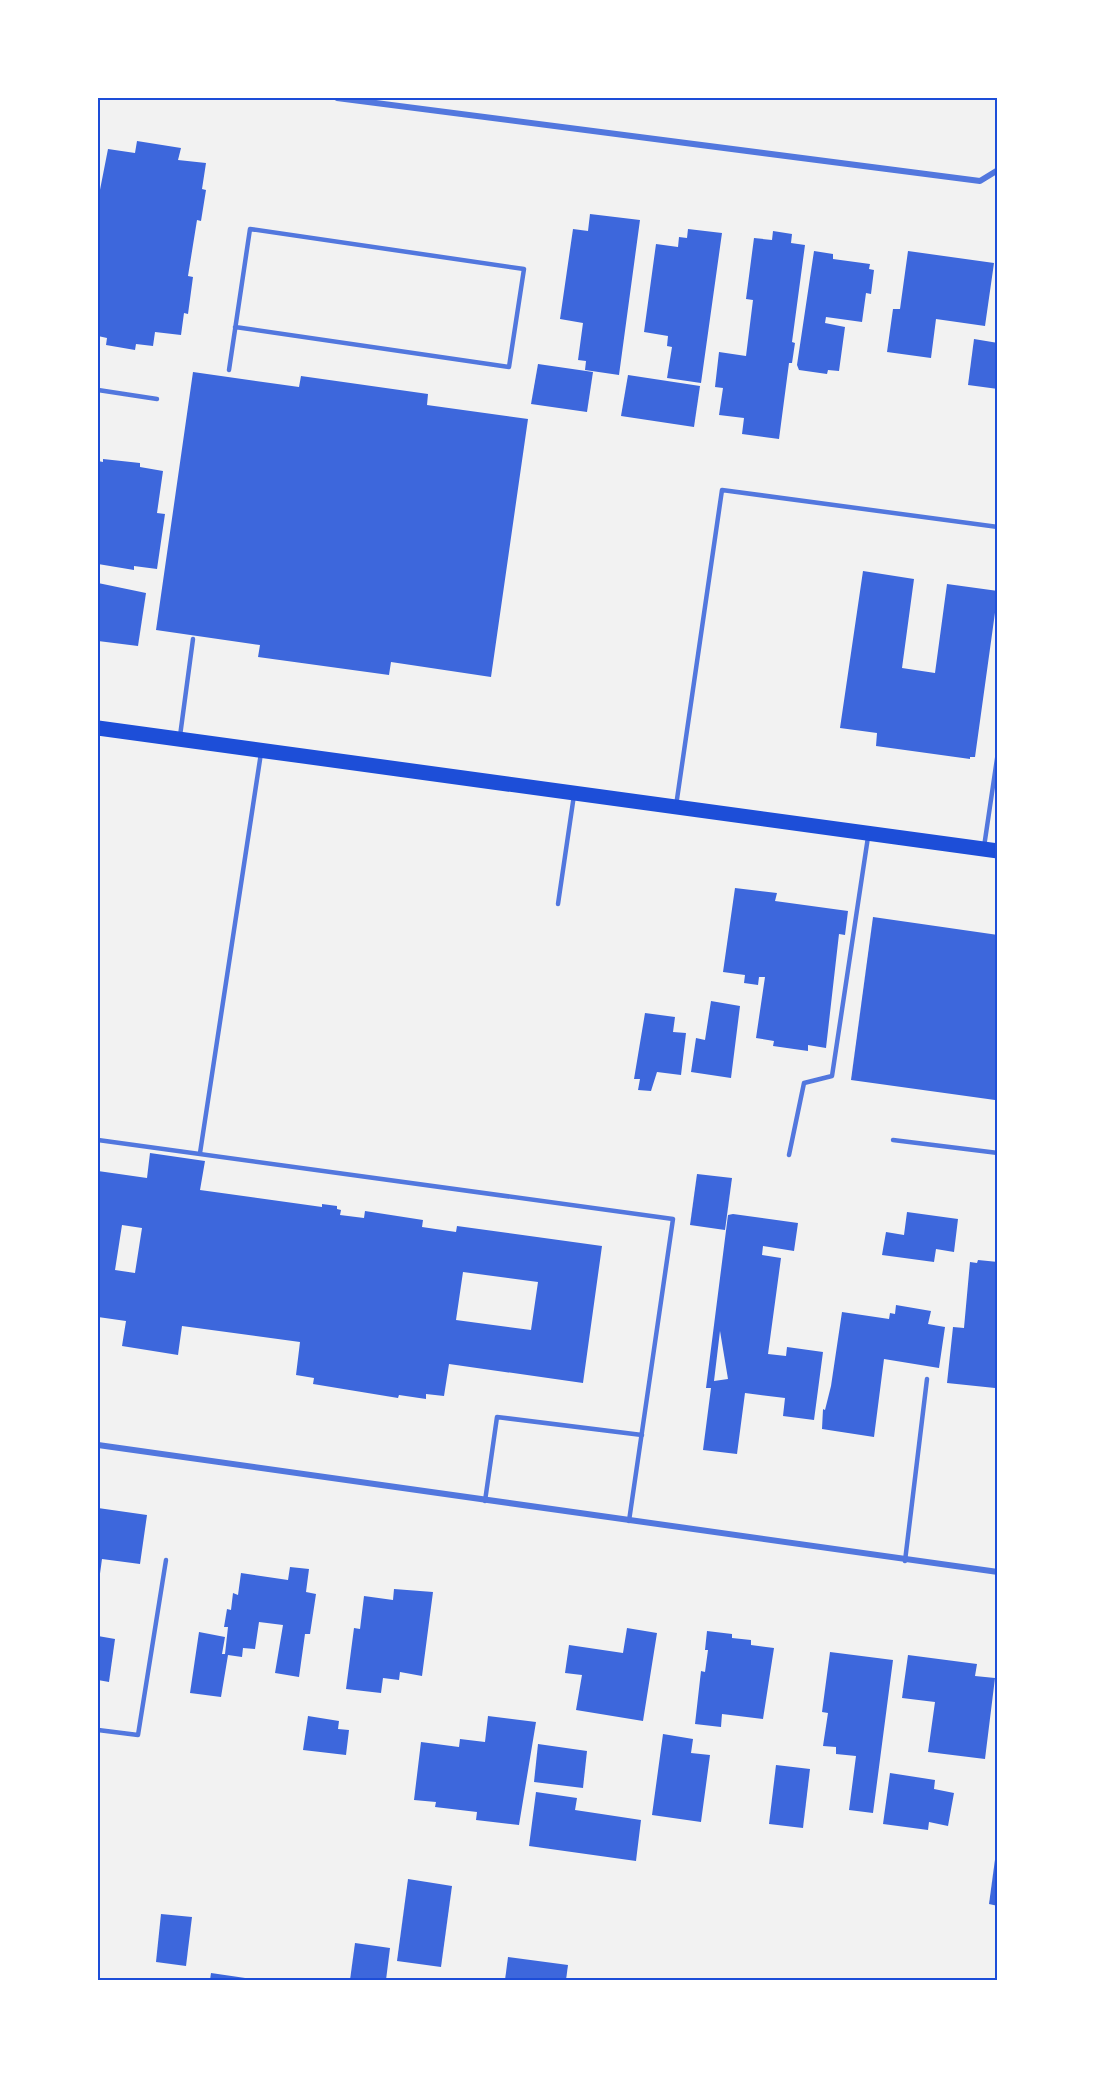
<svg xmlns="http://www.w3.org/2000/svg" width="1095" height="2078" font-family="'Varela Round',sans-serif">
	<style>
		.building { fill: #3d67dc; fill-rule: evenodd }
		.lines { fill: none; stroke-linecap: round; stroke-linejoin: round }
		.service { stroke: #5277de; stroke-width: 4.5 }
		.minor { stroke: #5277de; stroke-width: 6 }
		.primary { stroke: #1d4ed8; stroke-width: 15 }
		.neatline { fill: none; stroke: #1d4ed8; stroke-width: 2 }
	</style>
	<rect width="100%" height="100%" fill="#f2f2f2"/>
	<g class="building">
		<path d="M137,141L181,148L178,160L206,163L202,189L206,190L201,221L197,220L188,276L193,277L188,314L184,313L181,335L155,332L153,346L136,344L135,350L106,345L107,338L98,336V228L100,209L98,208V200L108,149L135,153Z"/>
		<path d="M590,214L640,220L619,375L585,370L586,361L578,360L583,323L560,319L573,229L588,231Z"/>
		<path d="M688,229L722,233L701,383L667,378L672,347L667,346L668,336L644,332L656,244L678,247L679,237L687,238Z"/>
		<path d="M773,231L792,234L791,243L805,245L792,342L795,343L792,363H789L779,439L742,434L744,418L719,415L723,388L715,387L719,352L746,356L753,300L746,299L754,238L772,240Z"/>
		<path d="M814,251L833,254V259L870,264L869,269L874,270L871,294L866,293L862,322L826,317L825,323L845,327L839,371L828,370L827,374L799,370L797,365Z"/>
		<path d="M908,251L994,263L985,326L936,319L931,358L887,352L893,309H900Z"/>
		<path d="M974,339L998,343V389L968,385Z"/>
		<path d="M538,364L593,372L587,412L531,404Z"/>
		<path d="M193,372L299,387L301,376L428,394L427,405L528,419L491,677L391,662L389,675L258,657L260,645L156,630Z"/>
		<path d="M628,375L700,386L694,427L621,416Z"/>
		<path d="M103,459L140,463V467L163,471L157,513L165,514L157,569L134,566V570L98,564V461L103,462Z"/>
		<path d="M863,571L914,579L902,668L935,673L947,584L998,591L975,757H970V759L876,746L877,733L840,728Z"/>
		<path d="M98,583L146,593L138,646L98,641Z"/>
		<path d="M735,888L777,893L775,901L848,911L845,935L839,934L826,1048L808,1045V1051L773,1046L774,1041L756,1038L765,977H759L758,985L744,983L745,975L723,972Z"/>
		<path d="M873,917L998,935L995,1100L851,1080Z"/>
		<path d="M711,1001L740,1006L731,1078L691,1072L696,1038L705,1040Z"/>
		<path d="M645,1013L675,1017L673,1032L686,1033L681,1075L657,1072L651,1091L638,1090L640,1079H634Z"/>
		<path d="M150,1153L205,1161L200,1190L322,1207V1204L337,1206V1209L341,1210L340,1215L364,1218L365,1211L423,1220L422,1227L456,1232L457,1226L602,1246L583,1383L449,1364L444,1396L426,1394V1399L399,1395L398,1398L313,1384L314,1378L296,1375L300,1342L182,1326L178,1355L122,1346L126,1321L98,1317V1171L147,1178ZM122,1225L142,1228L135,1273L115,1270ZM463,1272L538,1282L531,1330L456,1320Z"/>
		<path d="M697,1174L732,1178L725,1230L690,1225Z"/>
		<path d="M907,1212L958,1219L954,1252L936,1249L934,1262L882,1255L886,1232L904,1235Z"/>
		<path d="M733,1214L798,1223L794,1251L763,1246L762,1255L781,1258L768,1354L786,1356L787,1347L823,1352L814,1420L783,1416L785,1398L745,1393L737,1454L703,1450L711,1388H706L728,1215ZM720,1331L728,1379L714,1381Z"/>
		<path d="M978,1260L998,1262L995,1388L947,1383L953,1327L964,1328L970,1262L977,1263Z"/>
		<path d="M896,1305L931,1311L928,1324L945,1327L939,1368L884,1359L874,1437L822,1429L823,1409L825,1410L831,1386L842,1312L889,1319L890,1313L895,1314Z"/>
		<path d="M98,1508L147,1515L140,1564L102,1559L99,1581Z"/>
		<path d="M290,1567L309,1569L306,1592L316,1594L310,1634H305L299,1677L275,1673L283,1625L259,1622L255,1649L243,1648L242,1657L228,1655L221,1697L190,1693L199,1632L225,1637L222,1654H225L228,1627H224L227,1609L231,1610L233,1593L238,1595L241,1573L288,1580Z"/>
		<path d="M394,1589L433,1592L422,1676L400,1672L399,1680L383,1678L381,1693L346,1689L354,1628L360,1629L364,1596L393,1600Z"/>
		<path d="M627,1628L657,1633L643,1721L576,1710L582,1675L565,1673L569,1645L623,1653Z"/>
		<path d="M707,1631L732,1634V1638L751,1640V1645L774,1648L763,1719L722,1714L721,1727L695,1724L701,1671L705,1672L708,1650H705Z"/>
		<path d="M98,1636L115,1639L109,1682L98,1680Z"/>
		<path d="M830,1652L893,1660L873,1813L849,1810L856,1756L836,1754V1747L823,1746L828,1713L822,1712Z"/>
		<path d="M908,1655L977,1664L975,1676L995,1678L985,1759L928,1752L935,1702L902,1698Z"/>
		<path d="M308,1716L339,1721L338,1729L349,1730L346,1755L303,1750Z"/>
		<path d="M488,1716L536,1722L519,1825L476,1820L477,1812L435,1807L436,1802L414,1800L421,1742L459,1747L460,1739L485,1742Z"/>
		<path d="M663,1734L693,1739L691,1753L710,1755L701,1822L652,1815Z"/>
		<path d="M538,1744L587,1751L583,1788L534,1782Z"/>
		<path d="M776,1765L810,1769L803,1828L769,1824Z"/>
		<path d="M890,1773L935,1780L934,1789L954,1793L948,1826L929,1822L928,1830L883,1824Z"/>
		<path d="M536,1792L577,1798L575,1810L641,1820L636,1861L529,1846Z"/>
		<path d="M996,1852H998V1906L989,1904Z"/>
		<path d="M408,1879L452,1886L441,1967L397,1961Z"/>
		<path d="M161,1914L192,1917L186,1966L156,1962Z"/>
		<path d="M355,1943L390,1948L386,1980H350Z"/>
		<path d="M508,1957L568,1965L566,1980H505Z"/>
		<path d="M211,1973L252,1979V1980H210Z"/>
	</g>
	<g class="lines">
		<g class="service">
			<path d="M229,370L250,229L524,269L509,367L235,327"/>
			<path d="M98,390L157,399"/>
			<path d="M180,736L193,639"/>
			<path d="M676,806L722,490L998,527"/>
			<path d="M984,847L998,752"/>
			<path d="M558,904L574,795"/>
			<path d="M98,1140L673,1219L629,1521"/>
			<path d="M893,1140L998,1153"/>
			<path d="M200,1153L261,753"/>
			<path d="M789,1155L804,1083L832,1076L868,837"/>
			<path d="M485,1501L497,1417L642,1435"/>
			<path d="M905,1561L927,1379"/>
			<path d="M98,1730L138,1735L166,1560"/>
		</g>
		<g class="minor">
			<path d="M337,98L980,181L998,170"/>
			<path d="M98,1445L998,1572"/>
		</g>
		<path class="primary" d="M98,728L998,851"/>
	</g>
	<rect width="1095" height="2078" fill="none" stroke="#ffffff" stroke-width="198"/>
	<rect x="99" y="99" width="897" height="1880" class="neatline"/>
</svg>
